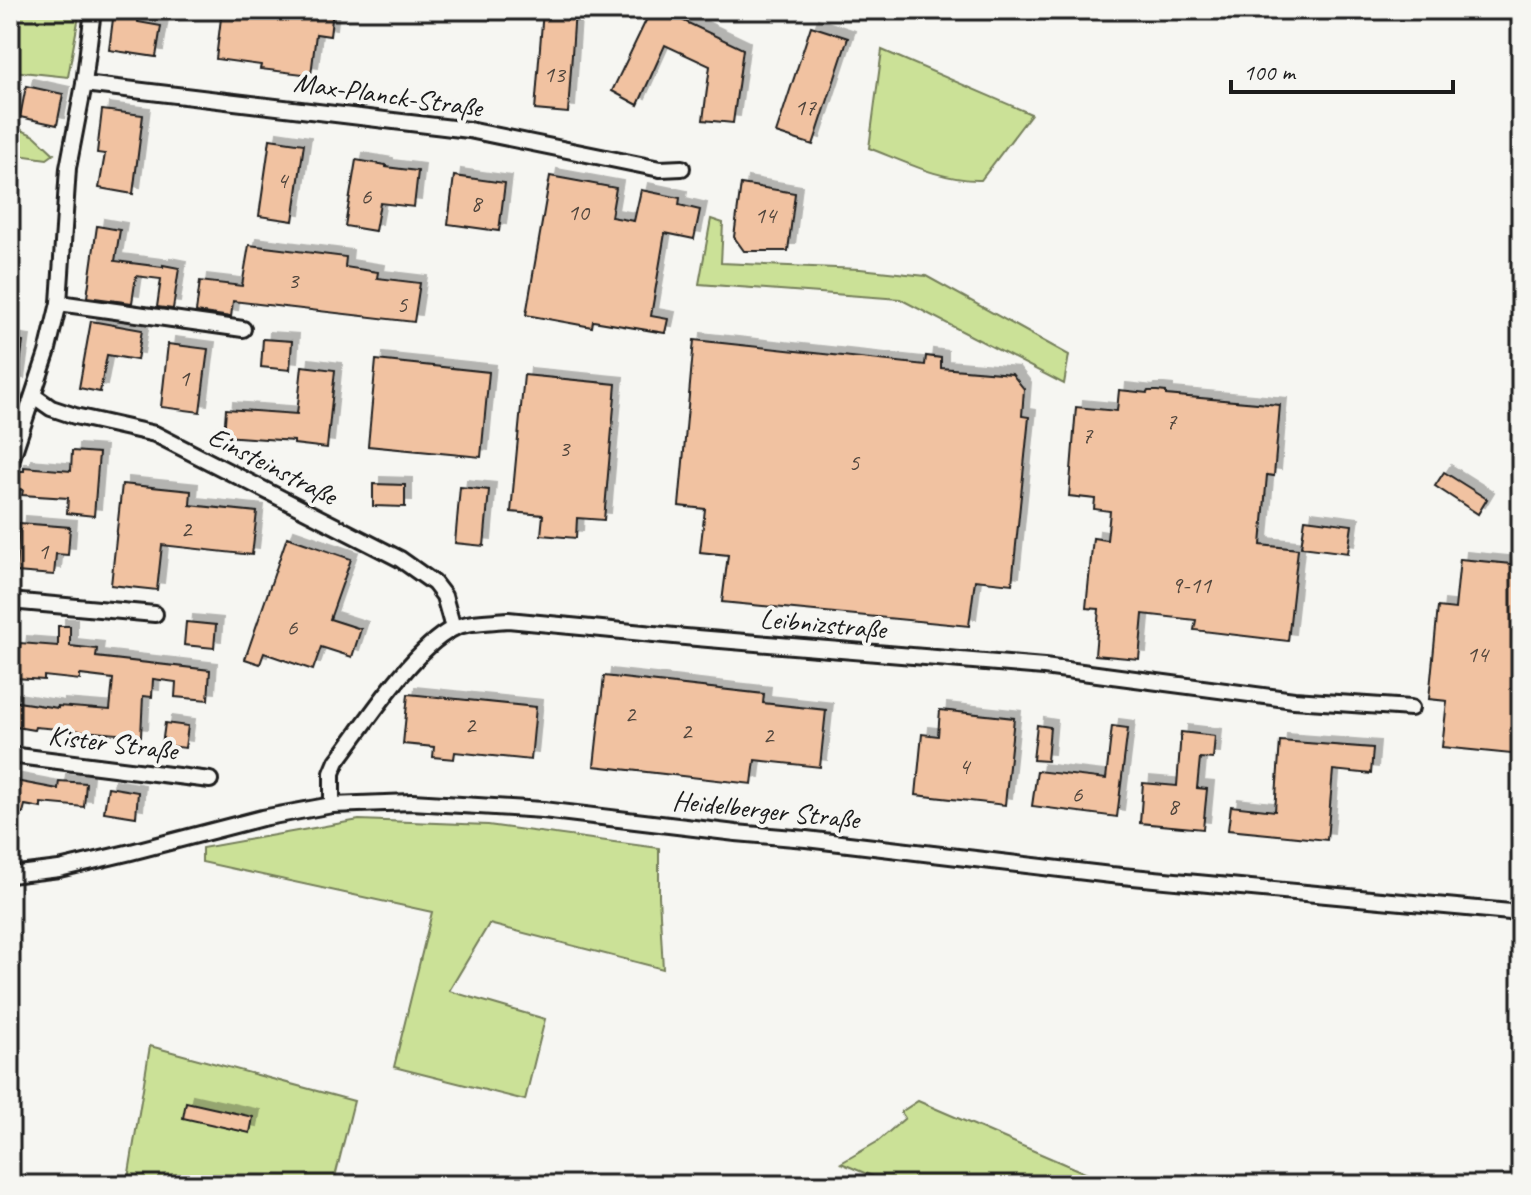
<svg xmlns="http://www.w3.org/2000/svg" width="1531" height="1195" font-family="Caveat,sans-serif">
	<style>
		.green { fill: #cbe197; stroke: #747e5a; stroke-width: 2 }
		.building { fill: #f1c2a1; stroke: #1c1c1c; stroke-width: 2; filter: url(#shadow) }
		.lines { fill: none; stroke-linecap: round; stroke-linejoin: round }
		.street-casing { stroke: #1c1c1c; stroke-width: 20 }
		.street { stroke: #f6f6f2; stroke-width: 14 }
		.labels { text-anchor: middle; stroke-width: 8; stroke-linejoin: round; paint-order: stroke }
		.number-label { font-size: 24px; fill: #51463d }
		.street-label { font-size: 28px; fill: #1c1c1c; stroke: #f6f6f2 }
	</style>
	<defs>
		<filter id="shadow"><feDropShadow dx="7" dy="-7" stdDeviation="0" flood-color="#0004"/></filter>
	</defs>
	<rect width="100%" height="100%" fill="#f6f6f2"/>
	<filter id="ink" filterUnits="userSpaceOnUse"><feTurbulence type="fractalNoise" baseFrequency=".0125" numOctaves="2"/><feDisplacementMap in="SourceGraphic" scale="16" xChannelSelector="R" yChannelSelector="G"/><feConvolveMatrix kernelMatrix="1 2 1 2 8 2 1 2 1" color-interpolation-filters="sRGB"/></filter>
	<g filter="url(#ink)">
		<g class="green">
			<path d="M20,10H80L68,77L13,71Z"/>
			<path d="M882,50L1031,114L981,180C942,181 905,162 869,148Z"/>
			<path d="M10,125L35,136L54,154L47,159L10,154Z"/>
			<path d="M711,219L723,223L721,263L860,269L926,276L1069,355L1064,384L900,299L699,284Z"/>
			<path d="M359,820L488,825L659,848V896L663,969L489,924L449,991L545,1019L525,1100L394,1067L432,912L202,862V848Z"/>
			<path d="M150,1046L354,1101L335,1177L368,1185H127Z"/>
			<path d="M918,1101L1113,1185H893L841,1163L877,1142L905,1118L901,1112Z"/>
		</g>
		<g class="building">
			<path d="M117,10H139L138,22L161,26L156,57L109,50L113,19H116Z"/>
			<path d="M222,10H333L330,36L316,34L311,75L260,69L261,65L216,59Z"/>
			<path d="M543,10H575L568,113L535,110Z"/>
			<path d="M651,10H661L743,49L733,123L703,120L710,66L665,45L638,105L612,91Z"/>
			<path d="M811,26L848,38L813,145L776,133Z"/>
			<path d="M26,86L63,94L57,125L20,117Z"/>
			<path d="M102,110L143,115L133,194L99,188L105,154L97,153Z"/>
			<path d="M270,139L304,144L293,221L259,216Z"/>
			<path d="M356,160L386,165V167L418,171L414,207L380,203L375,231L345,226Z"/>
			<path d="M454,176L505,183L499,231L448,224Z"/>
			<path d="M550,176L616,188L611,217L634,221L641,190L680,198L679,205L700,210L694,239L665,233L651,316L668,319L665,333L593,321L592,327L526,315Z"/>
			<path d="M741,184L795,193L788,251H744L734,237Z"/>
			<path d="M97,226L120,230L115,261L163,267V265L179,268L173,309L157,307L161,279L136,276L132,303L87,297Z"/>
			<path d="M249,245L346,257L345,267L378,272L377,278L420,283L414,322L233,301L231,317L196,312L200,281L242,286Z"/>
			<path d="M91,321L142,330L137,360L107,355L100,392L79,388Z"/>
			<path d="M263,339L292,341L290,370L261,367Z"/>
			<path d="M10,340L23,342L17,385L10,384Z"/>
			<path d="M694,340L925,365L926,356L941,358V368L1012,374L1024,389L1022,416L1029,417L1012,584L975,580L969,626L722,602L728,555L700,552L705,509L679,506Z"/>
			<path d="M168,344L208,349L200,412L161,407Z"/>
			<path d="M376,360L489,372L481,457L368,446Z"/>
			<path d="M302,366L335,370L327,448L294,444V441L224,436L226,409L297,414Z"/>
			<path d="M524,375L616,384L604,520L577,518L576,538L541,535L543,515L511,512Z"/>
			<path d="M1119,390L1147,393L1148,391H1157L1166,392V395L1280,405L1274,476L1267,475L1261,545L1298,549L1288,641L1194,630L1196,620L1143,614L1139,659L1095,655L1099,609L1086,608L1093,538L1107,540L1110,511L1094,509L1095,499L1069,496L1076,407L1117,411Z"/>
			<path d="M72,451L99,453L94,516L67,513L68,498L22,495L23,490L16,489L17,471H24V467L71,471Z"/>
			<path d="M1444,472L1487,499L1478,514L1435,486Z"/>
			<path d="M122,484L191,491L190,505L257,512L252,555L162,545L157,590L111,585Z"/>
			<path d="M373,484L405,485V507L373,506Z"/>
			<path d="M460,487L489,490L484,546L455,543Z"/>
			<path d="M1305,519L1352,525L1348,553L1301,547Z"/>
			<path d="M19,523L70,527L68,555L56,554L54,575L16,572Z"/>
			<path d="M287,537L351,559L330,619L361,629L352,657L321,647L313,670L264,653L260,664L245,659Z"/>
			<path d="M1460,559L1521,565V755L1442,747L1447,701L1429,699L1438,607L1455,609Z"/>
			<path d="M186,622L216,625L214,648L184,645Z"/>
			<path d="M58,626H70V646L97,649L96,657L210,670L208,700L175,697L176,682L153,679L152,697L143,696L141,736L35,727L34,730L10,726L11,701L58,708V706L110,710L113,679L80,675V680L44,676V680L16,678L20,643L58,646Z"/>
			<path d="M604,676L764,694L763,703L826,710L820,767L755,760L752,784L594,766Z"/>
			<path d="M408,694L536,707L531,760L455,752L454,759L433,757L434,747L403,744Z"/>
			<path d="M940,710L1014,718L1005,805L916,795L922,734L938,736Z"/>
			<path d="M165,723L188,726L185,748L162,745Z"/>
			<path d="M1037,725L1050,727L1047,761L1033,760Z"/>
			<path d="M1112,726L1128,728L1117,817L1032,806L1037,771L1106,779Z"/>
			<path d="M1181,732L1215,736L1213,759L1200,758L1197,788L1207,789L1203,829L1140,823L1143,783L1177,786Z"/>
			<path d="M1280,741L1373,748L1371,774L1333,770L1327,840L1228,830L1231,806L1275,811Z"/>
			<path d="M10,780L58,789L59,781L86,783L84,807L41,803V808L25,805L23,813L10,811Z"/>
			<path d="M108,787L138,792L136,817L104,812Z"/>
			<path d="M186,1102L253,1117L250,1133L183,1118Z"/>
		</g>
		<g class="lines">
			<g class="street-casing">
				<g id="street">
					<path d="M84,84L469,130L660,169L682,168"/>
					<path d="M59,303L243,329"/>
					<path d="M34,396L51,408L75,416L155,434L400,559L434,583L444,596L453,628"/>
					<path d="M10,464L47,353L59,303L68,168L84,84L93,10"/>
					<path d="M10,601L155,614"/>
					<path d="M10,755L210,780"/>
					<path d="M332,805V773L337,761C365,724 413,649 452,629C468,621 490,622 508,620L685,637L1044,667L1294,700L1411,708"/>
					<path d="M10,875L59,869L131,852L262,818L332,805L412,802L543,810L736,833L806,839L1111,875L1521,913"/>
				</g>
			</g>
			<use href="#street" class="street"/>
		</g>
	</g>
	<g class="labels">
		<g class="number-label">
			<text x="554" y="82">13</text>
			<text x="805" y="115">17</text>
			<text x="282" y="188">4</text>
			<text x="366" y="204">6</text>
			<text x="476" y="211">8</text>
			<text x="578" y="220">10</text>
			<text x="765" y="223">14</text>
			<text x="293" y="288">3</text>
			<text x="402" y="312">5</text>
			<text x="184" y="386">1</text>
			<text x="1171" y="429">7</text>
			<text x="1087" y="443">7</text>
			<text x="564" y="456">3</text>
			<text x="854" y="470">5</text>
			<text x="186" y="537">2</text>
			<text x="43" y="559">1</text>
			<text x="1191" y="593">9-11</text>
			<text x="292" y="635">6</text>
			<text x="1477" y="662">14</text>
			<text x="630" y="722">2</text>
			<text x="470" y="733">2</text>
			<text x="686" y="739">2</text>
			<text x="768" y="743">2</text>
			<text x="964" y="774">4</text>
			<text x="1077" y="802">6</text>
			<text x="1173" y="814">8</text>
		</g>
		<g class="street-label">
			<text transform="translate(388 94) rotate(8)" y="10">Max-Planck-Straße</text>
			<text transform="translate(273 465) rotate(27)" y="10">Einsteinstraße</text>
			<text transform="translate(823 623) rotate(5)" y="10">Leibnizstraße</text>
			<text transform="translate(113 742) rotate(7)" y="10">Kister Straße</text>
			<text transform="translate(766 809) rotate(6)" y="10">Heidelberger Straße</text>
		</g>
	</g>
	<rect width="1531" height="1195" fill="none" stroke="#f6f6f2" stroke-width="40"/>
	<rect x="20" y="20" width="1491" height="1155" fill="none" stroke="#1c1c1c" stroke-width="3" filter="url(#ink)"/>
	<path d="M1231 80v12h222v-12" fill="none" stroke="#1c1c1c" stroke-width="4"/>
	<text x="1243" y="80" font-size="24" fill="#1c1c1c" stroke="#f6f6f2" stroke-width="6" paint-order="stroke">100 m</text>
</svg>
